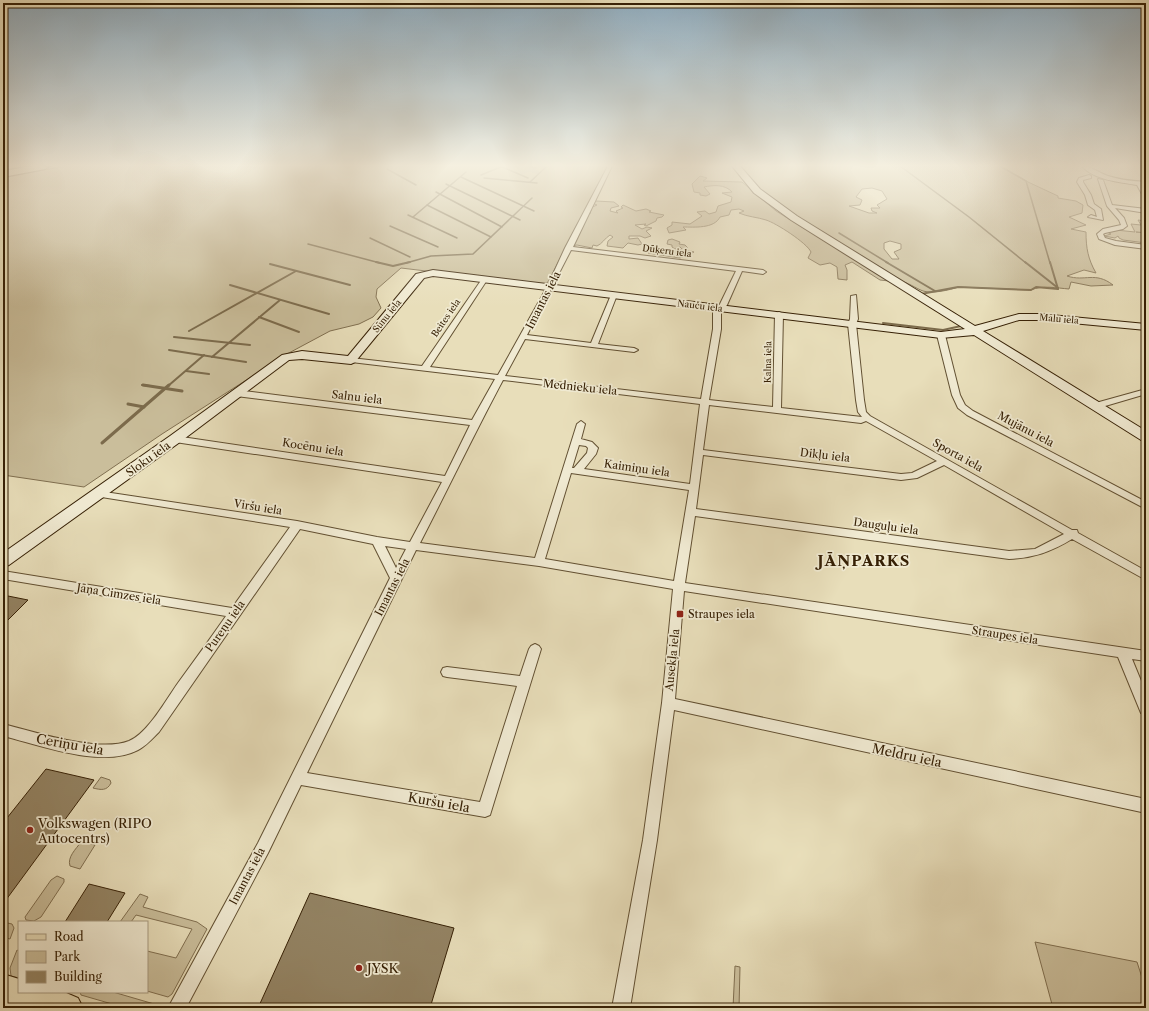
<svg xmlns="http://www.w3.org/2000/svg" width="1149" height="1011" font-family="'Libre Caslon Text',serif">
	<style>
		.green { fill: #cabe9b; stroke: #806f50; fill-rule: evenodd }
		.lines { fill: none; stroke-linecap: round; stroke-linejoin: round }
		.stream-far2 { stroke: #7c6b4c; stroke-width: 1.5 }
		.stream-far1 { stroke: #7c6b4c; stroke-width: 2 }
		.stream { stroke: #7c6b4c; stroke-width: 3 }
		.building { fill: #938363; stroke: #362005 }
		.street-casing { stroke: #625032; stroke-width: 2 }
		.secondary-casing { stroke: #362005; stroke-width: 2 }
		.primary-casing { stroke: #362005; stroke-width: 2 }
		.highway-casing { stroke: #362005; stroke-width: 2 }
		.street { fill: #f0ead2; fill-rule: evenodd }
		.secondary { fill: #f0ead2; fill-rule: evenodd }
		.primary { fill: #e8deba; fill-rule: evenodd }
		.highway { fill: #e8deba; fill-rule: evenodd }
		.poi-dot { fill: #8f2418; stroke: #f0ead2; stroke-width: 1.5 }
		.labels { text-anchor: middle; stroke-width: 3.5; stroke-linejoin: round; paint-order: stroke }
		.far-street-label { font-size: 9px; fill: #362005; stroke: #f0ead2 }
		.street-label { font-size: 11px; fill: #362005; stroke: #f0ead2 }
		.poi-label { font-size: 11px; fill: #362005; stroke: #f0ead2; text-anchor: start }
		.near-street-label { font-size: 13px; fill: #362005; stroke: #f0ead2 }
		.near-poi-label { font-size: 13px; fill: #362005; stroke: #f0ead2; text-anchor: start }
		.district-label { font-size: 15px; font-weight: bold; letter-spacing: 1px; fill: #362005; stroke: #f0ead2 }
	</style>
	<rect width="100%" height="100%" fill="#e8deba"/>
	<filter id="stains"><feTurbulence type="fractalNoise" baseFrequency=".005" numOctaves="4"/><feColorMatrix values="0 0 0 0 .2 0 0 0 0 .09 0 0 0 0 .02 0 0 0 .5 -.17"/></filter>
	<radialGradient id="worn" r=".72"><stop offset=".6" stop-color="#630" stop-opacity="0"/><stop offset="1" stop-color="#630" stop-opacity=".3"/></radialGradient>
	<g class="green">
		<path d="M65,166H608L548,282L543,285L401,268L377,289L376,297L381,308L373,317L359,324L330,331L287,354L162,434L84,487L3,475V178Z"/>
		<path d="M739,166H999L1028,182L1058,196V198L1076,201L1083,205L1082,213L1069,217L1086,225L1071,229L1086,232C1086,248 1088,259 1096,273L1084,270L1067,276C1085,282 1095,271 1113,285L1091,286L1071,282L1069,289C1057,288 1042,285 1031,290L959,287C949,290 933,294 923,291C915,288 908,282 899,281L785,210L750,182ZM872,188L882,191L887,199L877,205L880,208H871L872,211L877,213H869L849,206L860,205L862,200L856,197L862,189ZM890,241L901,244V249L894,252L899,259H892L884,249V243Z"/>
		<path d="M700,176L707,178L703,181L742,182L776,211L889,281L880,280L852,262L845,265L847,270V280L838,279L837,267L830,263L820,265L808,258L811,252C807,243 776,223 766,220C757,217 748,217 739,213L744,211L739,209L731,210L729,215L720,217C714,229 694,227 683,227L686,230L669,233L667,228L672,225V222L690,224L702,216L697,212L705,211L709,214L716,212L718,206L731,202L732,197L722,193L732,192C725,184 713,185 704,187L710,194L706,196L700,195V193L694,192L692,184Z"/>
		<path d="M596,201L614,202L619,206L611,208L610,211L618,213L616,211L623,208L621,207L623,205L636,211L646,209L651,211L649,212L664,215L662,217L657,218L656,221L646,226L644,225L646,224L635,225L642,229L647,227L652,228L646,231L651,236L645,238L640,236H629V239L638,238L642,244L638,245L628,243L623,248L607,246L608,241L613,237L610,235C605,238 602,244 597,246L593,245L592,248L577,245L571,246L588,213H591L589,211L592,210L590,208L597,205L592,203Z"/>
		<path d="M1138,220L1146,221V233L1136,232L1146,233V243L1123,240L1119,238L1118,236L1115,238L1104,236L1111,234L1107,232L1116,230L1135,232L1131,224L1141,225Z"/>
		<path d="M672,239L680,242L679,244L685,245L688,248L686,250L694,252L680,258L648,253V252C660,249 674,254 682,249L680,247L675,249L672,247V245L667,244L668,240Z"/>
		<path d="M101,777L110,780L111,783C107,791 101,790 93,788Z"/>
		<path d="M81,842L95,845L80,869L70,866C67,857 76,849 81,842Z"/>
		<path d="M57,876L64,879V882L41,917L34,921L26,920L25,917L51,880Z"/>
		<path d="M140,894L148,897L143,907L197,922L207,929L172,994L168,997L147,991V951L176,958L192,929L136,915L131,922H120Z"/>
		<path d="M3,922L12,924L14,928L10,939L3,937Z"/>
		<path d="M1035,942L1137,962L1146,990V1008H1053Z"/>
		<path d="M17,950L19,951V978L11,976L10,968Z"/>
		<path d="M735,966L740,967L739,1008H733Z"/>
		<path d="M80,992H113L161,1006L158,1008H126L81,995Z"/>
	</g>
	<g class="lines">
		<g class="stream-far2">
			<path d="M500,166L528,178"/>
			<path d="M531,166L536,168"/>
			<path d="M900,166L969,217L1026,263"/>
			<path d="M1000,166L1026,181L1050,263"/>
			<path d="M387,169L416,185"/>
			<path d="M481,175L503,166"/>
			<path d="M461,177L534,211"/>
			<path d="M484,178L537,183"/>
			<path d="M530,182L547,166"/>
			<path d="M446,184L520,220"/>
			<path d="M436,192L502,227"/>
			<path d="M427,205L491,237"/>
			<path d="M408,215L457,238"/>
			<path d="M413,217L466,172"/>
			<path d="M390,226L438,247"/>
			<path d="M839,233L888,263"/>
			<path d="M370,238L410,257"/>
			<path d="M308,244L380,263"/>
			<path d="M406,263L431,256L473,254L532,198"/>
		</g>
		<g class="stream-far1">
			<path d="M376,262L393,266L410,262"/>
			<path d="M886,262L935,291"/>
			<path d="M1025,262L1058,288"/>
			<path d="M1050,262L1058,289"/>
			<path d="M270,264L350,285"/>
			<path d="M230,285L329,314"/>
			<path d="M923,295L921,294L958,287L1031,290L1036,287L1058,289"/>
			<path d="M259,317L299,332"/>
			<path d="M883,323L943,330L961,326L959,325"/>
			<path d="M189,331L296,271"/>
			<path d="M174,337L250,345"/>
			<path d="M169,350L246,362"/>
			<path d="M212,357L280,300"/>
			<path d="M186,371L209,374"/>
			<path d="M142,385L150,386"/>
			<path d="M168,386L204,355"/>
		</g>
		<g class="stream">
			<path d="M143,385L182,391"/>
			<path d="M128,404L144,407"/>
			<path d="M102,443L169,385"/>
		</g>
	</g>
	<g class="building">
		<path d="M3,595L28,600L3,625Z"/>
		<path d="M46,769L94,780L3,904V823Z"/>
		<path d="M89,884L125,893L107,922H65Z"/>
		<path d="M310,893L454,928L430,1008H258Z"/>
	</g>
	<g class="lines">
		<g class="street-casing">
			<g id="street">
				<path d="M608,166H612L573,247L763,270L766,272L763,274L742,271L727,305L721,312V329L709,400L773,407L775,314L779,312L783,314L781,408L862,417L858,412L856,400L848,324L850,319L851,296L856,295L858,319L856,324L864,400L866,412L870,416L1072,530H1077L1078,533L1146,571V580L1072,539C1051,552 1033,558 1009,559L695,516L685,583L1146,651V661L1132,659L1146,693V715L1141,713L1118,657L684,591L675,699L1146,799V813L674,710L657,840L630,1008H612L643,840L662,703L673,589L539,566L416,550L307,773L480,802L517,686L447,677L443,676L441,672L443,668L447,667L520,676L529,649L531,646L535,644L539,646L541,649L490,815L485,817L301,785L268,853L186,1008H168L258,843L390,578L373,544L300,529L159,732C153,738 146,746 138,750C102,769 40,745 3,736V724C35,732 98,753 129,741C148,733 166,700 178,683C194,661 210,639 226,616L3,579V571L232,608L290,527L95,496L93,494L98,491L297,521L377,537L410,542L442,482L175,442L170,439L175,436L445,476L470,425L236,396L232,393L236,390L472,420L495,379L351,362L347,360L351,358L422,366L482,279L484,278L487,280L430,367L498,375L547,287L565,248ZM571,250L736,271L720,304L713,312V329L701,399L505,376L525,339L634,352L638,350L634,348L598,344L617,295L614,293L611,295L591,343L527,335ZM503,380L700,404L690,484L584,469L596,454L598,448L592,442L581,439L585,424L581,421L577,424L535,558L420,543C448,489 474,434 503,380ZM709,405L861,423L866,421L937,461L912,473L901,474L703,450ZM579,445L586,446L588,448L587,453L574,468H572ZM703,455L901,480L917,478L944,465L1064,534L1035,549L1009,551L696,509ZM571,473L689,490L674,581L545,559ZM385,546L406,549L396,568Z"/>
				<path d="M1082,166C1091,166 1099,173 1108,176C1120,180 1133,181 1146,182V186L1143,185L1146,191V198L1143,196L1137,185C1119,182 1094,180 1082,166Z"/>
				<path d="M1089,175L1091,176V178L1083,180V182L1091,195L1094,204L1101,209L1103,220L1088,217L1091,215L1097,217L1095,210L1088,205L1085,195L1077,182L1079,178Z"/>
				<path d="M1098,179L1103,180L1112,205L1146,209V213L1115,208L1124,218L1127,226L1123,229L1105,233L1103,234L1105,238L1116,241L1146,245V249L1115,245L1099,239L1097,234L1103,229L1121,225L1119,220L1107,206Z"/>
				<path d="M938,333H944L945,335L960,395L965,405L973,411L1146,502V509L967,415L958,408L952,395L937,335Z"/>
				<path d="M1146,389V394L1095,409L1091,406L1092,404Z"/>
			</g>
		</g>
		<g class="secondary-casing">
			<path id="secondary" d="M732,166H740L760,189L797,216L975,326L1019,314H1040L1146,324V330L1040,320H1019L983,331L1146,431V441L1141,440L974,335L941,338L433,276L424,278L355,362L351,364L302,359L289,360L180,442L9,565L3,567V553L170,436L282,355L302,351L348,356L416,274L433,270L941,332L965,329L791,220L754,193Z"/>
		</g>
		<g class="primary-casing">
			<path id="primary" d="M3,974L19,979V992H64L78,998L83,1008H18L3,1004Z"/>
		</g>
		<g class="highway-casing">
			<path id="highway" d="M31,166H50L45,169L3,177V171Z"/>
		</g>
		<use href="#street" class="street"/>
		<use href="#secondary" class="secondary"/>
		<use href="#primary" class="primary"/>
		<use href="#highway" class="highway"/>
	</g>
	<linearGradient id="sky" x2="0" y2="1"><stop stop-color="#8fabbd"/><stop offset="0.54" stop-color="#f5f0e0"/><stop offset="1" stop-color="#f5f0e0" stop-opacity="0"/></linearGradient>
	<rect width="1149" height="307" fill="url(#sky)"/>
	<g class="poi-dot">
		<rect x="676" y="610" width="8" height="8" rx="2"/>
		<circle cx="30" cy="830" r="4"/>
		<circle cx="359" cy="968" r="4"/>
	</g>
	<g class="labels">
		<g class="far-street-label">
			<text transform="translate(667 251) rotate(7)" y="3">Dūķeru iela</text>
			<text transform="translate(700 306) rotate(7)" y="3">Nauču iela</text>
			<text transform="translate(387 316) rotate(-51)" y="3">Sūnu iela</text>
			<text transform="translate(446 318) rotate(-56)" y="3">Beites iela</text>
			<text transform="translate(1059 319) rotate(5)" y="3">Mālu iela</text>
			<text transform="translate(768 362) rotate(-89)" y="3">Kalna iela</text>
		</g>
		<g class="street-label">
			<text transform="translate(543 300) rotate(-63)" y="4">Imantas iela</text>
			<text transform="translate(580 387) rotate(6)" y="4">Mednieku iela</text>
			<text transform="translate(357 397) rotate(7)" y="4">Salnu iela</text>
			<text transform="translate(1026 429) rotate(28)" y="4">Mujānu iela</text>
			<text transform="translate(313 447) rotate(9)" y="4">Kocēnu iela</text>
			<text transform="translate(825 455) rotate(7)" y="4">Dikļu iela</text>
			<text transform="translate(958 455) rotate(29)" y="4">Sporta iela</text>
			<text transform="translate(148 459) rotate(-36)" y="4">Sloku iela</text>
			<text transform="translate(637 468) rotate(8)" y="4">Kaimiņu iela</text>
			<text transform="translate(258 507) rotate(9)" y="4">Viršu iela</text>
			<text transform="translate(886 526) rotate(8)" y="4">Dauguļu iela</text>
			<text transform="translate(392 587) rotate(-63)" y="4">Imantas iela</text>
			<text transform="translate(119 594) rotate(9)" y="4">Jāņa Cimzes iela</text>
			<text transform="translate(225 626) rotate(-55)" y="4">Pureņu iela</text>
			<text transform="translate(1005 635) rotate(9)" y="4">Straupes iela</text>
			<text transform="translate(672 660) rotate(-84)" y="4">Ausekļa iela</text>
			<text transform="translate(247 876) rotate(-62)" y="4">Imantas iela</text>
		</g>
		<g class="poi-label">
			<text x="688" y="618">Straupes iela</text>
		</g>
		<g class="near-street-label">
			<text transform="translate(70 744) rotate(10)" y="5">Ceriņu iela</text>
			<text transform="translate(907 755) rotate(12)" y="5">Meldru iela</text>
			<text transform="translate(439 802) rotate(10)" y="5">Kuršu iela</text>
		</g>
		<g class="near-poi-label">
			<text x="38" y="828">Volkswagen (RIPO<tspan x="38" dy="15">Autocentrs)</tspan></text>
			<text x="367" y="973">JYSK</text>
		</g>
		<g class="district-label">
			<text x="864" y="566">JĀŅPARKS</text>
		</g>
	</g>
	<rect width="1149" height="1011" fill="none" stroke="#e8deba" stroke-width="16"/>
	<rect x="4" y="4" width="1141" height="1003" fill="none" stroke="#362005" stroke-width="2"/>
	<rect x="8" y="8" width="1133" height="995" fill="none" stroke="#362005"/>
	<rect x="18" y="921" width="130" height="72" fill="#f0ead2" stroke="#a69980"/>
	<rect x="26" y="934" width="20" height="6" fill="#e8deba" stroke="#a69980"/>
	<text x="54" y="941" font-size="12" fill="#362005">Road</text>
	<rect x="26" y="951" width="20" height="12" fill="#cabe9b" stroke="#a69980"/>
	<text x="54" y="961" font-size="12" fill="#362005">Park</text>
	<rect x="26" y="971" width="20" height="12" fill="#938363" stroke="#a69980"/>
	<text x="54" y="981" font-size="12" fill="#362005">Building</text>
	<rect width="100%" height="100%" filter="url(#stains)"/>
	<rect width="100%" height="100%" fill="url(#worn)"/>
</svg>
